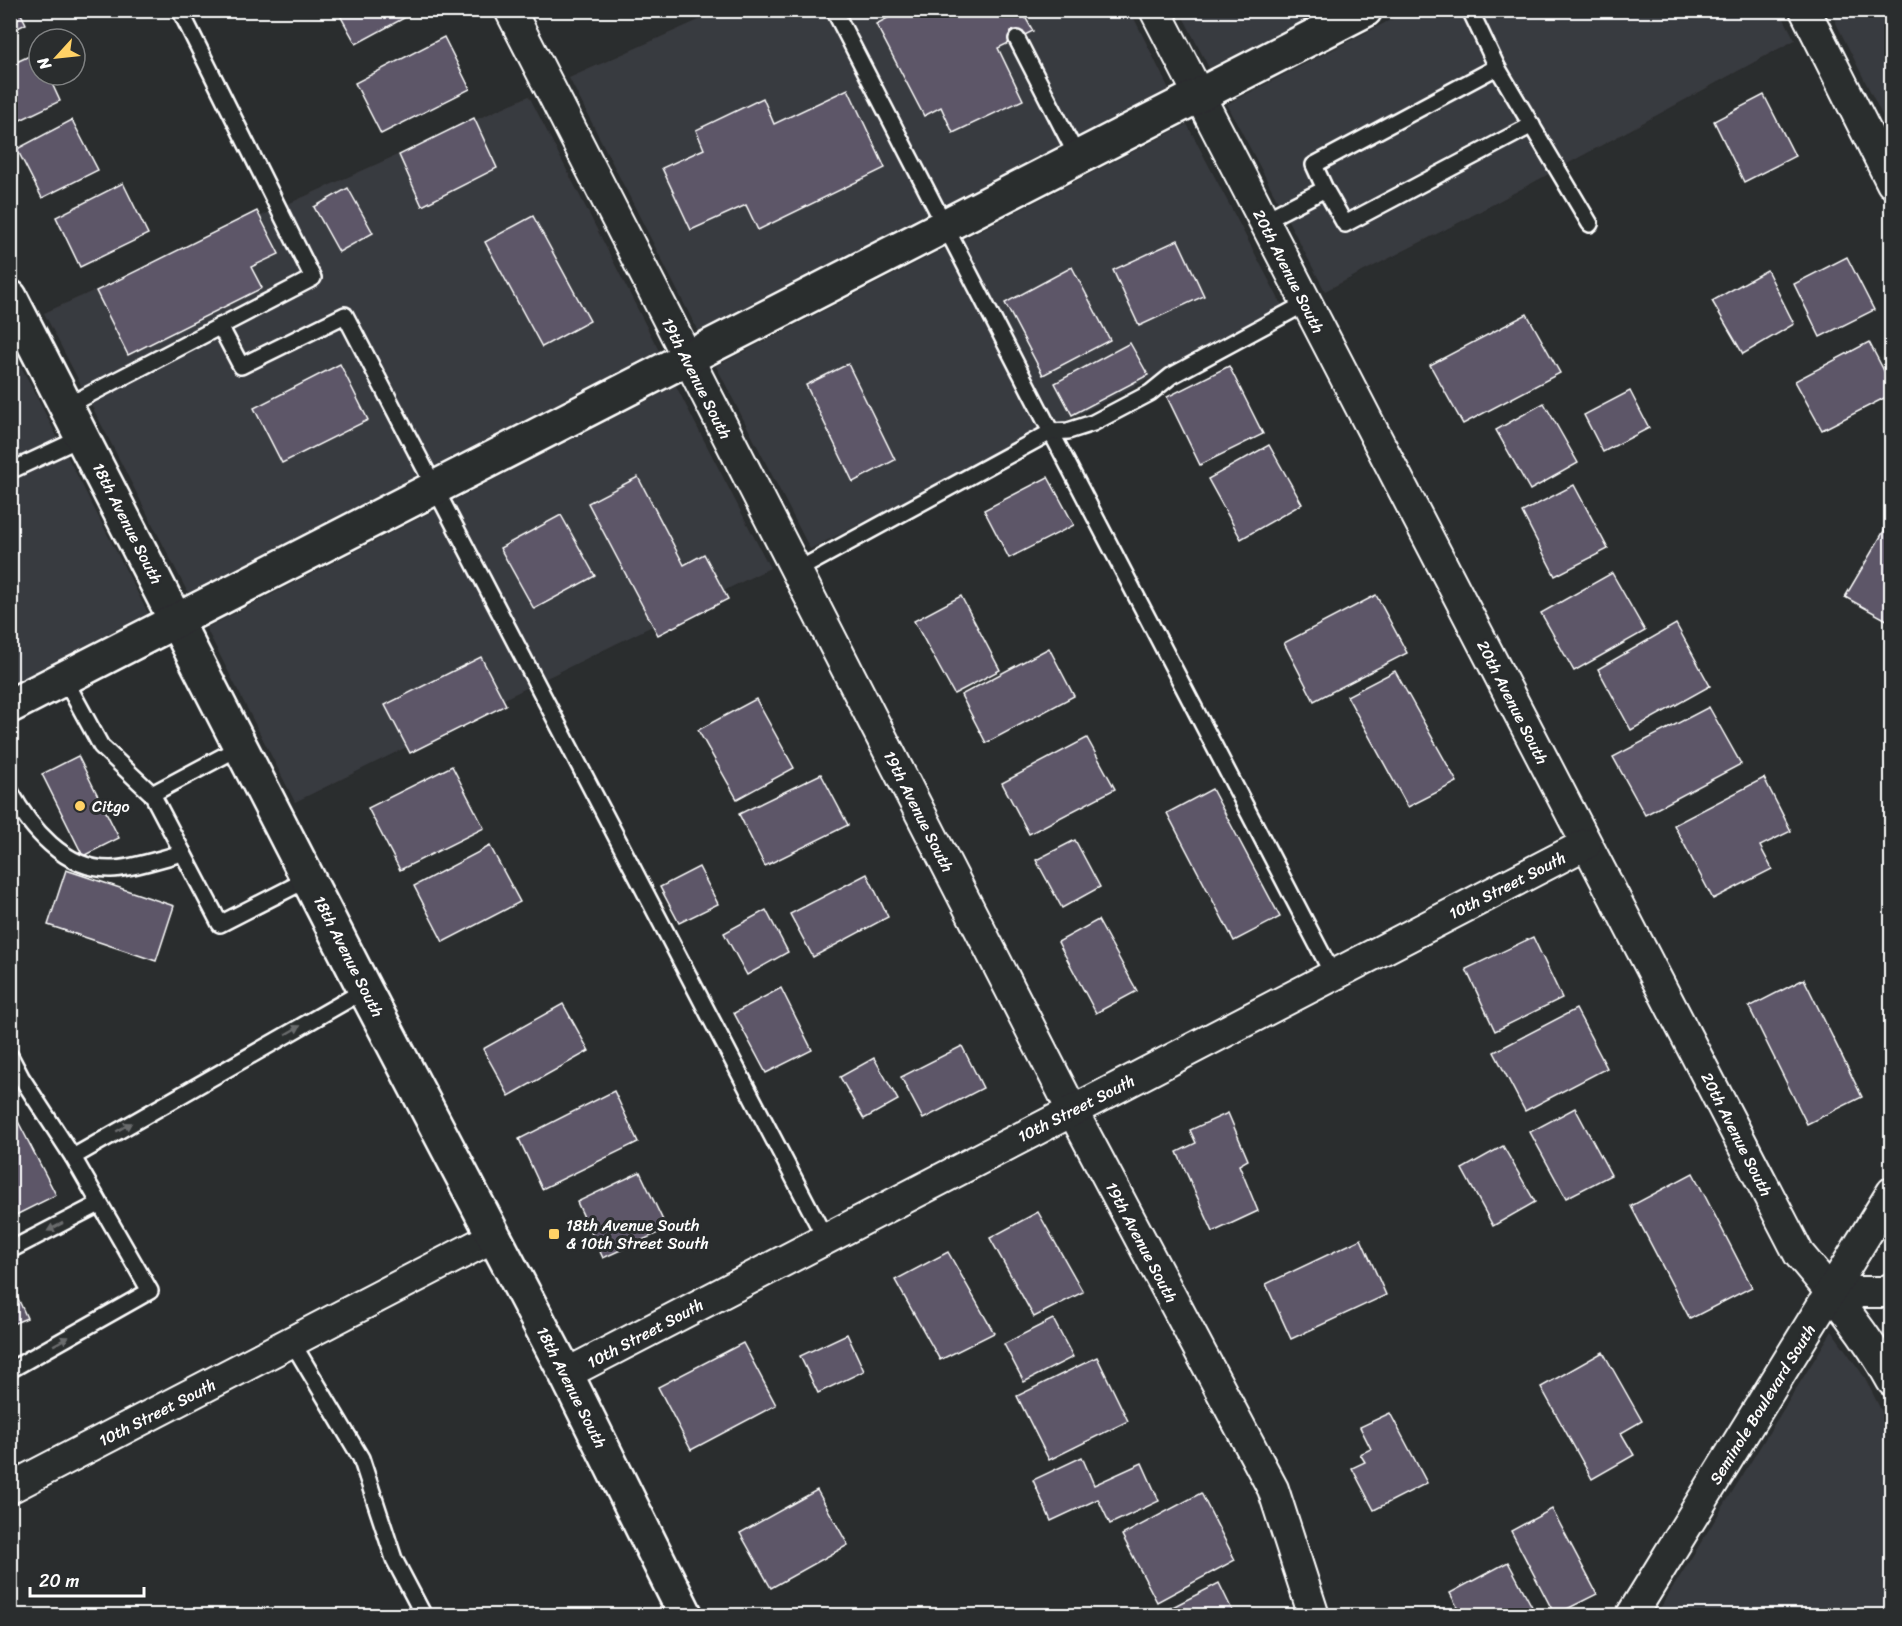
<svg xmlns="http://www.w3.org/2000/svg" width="1902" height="1626" font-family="Sriracha,sans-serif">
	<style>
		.built { fill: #393a3f }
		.building { fill: #5d5768; stroke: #fff; stroke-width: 1.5 }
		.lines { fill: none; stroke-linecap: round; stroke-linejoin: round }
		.service-casing { stroke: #fff; stroke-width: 20 }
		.minor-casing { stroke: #fff; stroke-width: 34 }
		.tertiary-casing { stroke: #fff; stroke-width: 38 }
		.secondary-casing { stroke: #fff; stroke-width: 38 }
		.service { stroke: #2a2d2e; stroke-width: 15 }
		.minor { stroke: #2a2d2e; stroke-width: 30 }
		.tertiary { stroke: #2a2d2e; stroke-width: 33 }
		.secondary { stroke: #2a2d2e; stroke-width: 33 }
		.oneway { fill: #6a6c6d }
		.poi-dot { fill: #ffd166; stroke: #2a2d2e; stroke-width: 2 }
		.labels { text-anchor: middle; stroke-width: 6; stroke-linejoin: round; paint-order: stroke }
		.street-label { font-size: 16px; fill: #fff; stroke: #2a2d2e }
		.poi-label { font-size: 16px; fill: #fff; stroke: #2a2d2e; text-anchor: start }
	</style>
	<rect width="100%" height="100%" fill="#2a2d2e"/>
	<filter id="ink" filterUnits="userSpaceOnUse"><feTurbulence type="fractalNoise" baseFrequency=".0167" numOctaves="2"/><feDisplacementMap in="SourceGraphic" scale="12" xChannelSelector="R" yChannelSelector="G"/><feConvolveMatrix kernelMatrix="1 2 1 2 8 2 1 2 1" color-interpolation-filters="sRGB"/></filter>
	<g filter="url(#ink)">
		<g class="built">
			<path d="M1130,10L1169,89L698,331L569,78L719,11Z"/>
			<path d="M1180,11H1322L1209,68Z"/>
			<path d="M1408,11H1780L1795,40L1464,220L1325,291L1227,104Z"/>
			<path d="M1830,11H1891V133Z"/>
			<path d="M529,96L659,351L188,593L44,313Z"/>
			<path d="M1187,124L1285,311L810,549L716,366Z"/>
			<path d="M10,345L148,613L11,684H10Z"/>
			<path d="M676,386L770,568L295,802L206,628Z"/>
			<path d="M1832,1331L1865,1378L1891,1430V1615H1656Z"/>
		</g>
		<g class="building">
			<path d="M10,10H19L26,24L10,32Z"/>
			<path d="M337,10H402L406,17L356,44Z"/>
			<path d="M903,10H1021L1033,31L998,48L1023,100L953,133L941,107L924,116L876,24Z"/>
			<path d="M444,37L470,89L381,134L355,83Z"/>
			<path d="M38,52L39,75H48L60,101L10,125V65Z"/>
			<path d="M848,89L885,168L758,230L746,205L691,230L662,168L704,149L696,130L763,98L774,124Z"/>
			<path d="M1764,95L1795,156L1744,182L1714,121Z"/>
			<path d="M474,118L497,168L422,206L399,155Z"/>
			<path d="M72,120L98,170L42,198L17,149Z"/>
			<path d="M123,183L148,234L80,267L56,217Z"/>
			<path d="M348,188L373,233L339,252L314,207Z"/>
			<path d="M257,211L279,254L251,267L262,288L128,355L96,291Z"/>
			<path d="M533,216L590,321L542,347L485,242Z"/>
			<path d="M1178,240L1204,296L1139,326L1113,270Z"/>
			<path d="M1847,257L1874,310L1820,337L1794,284Z"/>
			<path d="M1072,267L1110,340L1043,375L1005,303Z"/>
			<path d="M1767,270L1794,324L1743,354L1712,301Z"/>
			<path d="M1527,314L1560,373L1463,424L1430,365Z"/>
			<path d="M1869,342L1892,386V394L1822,430L1795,381Z"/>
			<path d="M1130,343L1148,375L1072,415L1055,383Z"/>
			<path d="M340,364L368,420L282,463L254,408Z"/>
			<path d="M848,364L895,460L853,482L806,385Z"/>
			<path d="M1229,366L1263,434L1200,465L1167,397Z"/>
			<path d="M1630,391L1649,428L1603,452L1584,415Z"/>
			<path d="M1544,403L1578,463L1530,490L1496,430Z"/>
			<path d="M1269,445L1302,504L1241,539L1208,479Z"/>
			<path d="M638,477L684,565L704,554L728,599L658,635L588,503Z"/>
			<path d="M1048,477L1074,525L1009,558L984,510Z"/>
			<path d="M1574,485L1608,549L1555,576L1522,512Z"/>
			<path d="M561,515L595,576L534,609L500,548Z"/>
			<path d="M1891,519H1892V623L1845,597Z"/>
			<path d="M1612,573L1645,631L1574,671L1541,613Z"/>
			<path d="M1376,595L1407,653L1314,701L1284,643Z"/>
			<path d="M961,596L1000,670L954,694L914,621Z"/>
			<path d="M1676,624L1710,686L1631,730L1598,669Z"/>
			<path d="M1049,648L1074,696L986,743L961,695Z"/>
			<path d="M481,657L506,705L410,753L385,705Z"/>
			<path d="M1395,671L1457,782L1408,807L1347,696Z"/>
			<path d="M756,699L794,768L737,799L698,730Z"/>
			<path d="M1709,707L1741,764L1645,815L1613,757Z"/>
			<path d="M1087,738L1115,789L1029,834L1002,783Z"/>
			<path d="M78,756L119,838L83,856L42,774Z"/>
			<path d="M452,766L484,828L400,870L368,808Z"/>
			<path d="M821,774L848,825L765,866L739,814Z"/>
			<path d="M1764,778L1791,831L1760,846L1772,869L1713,899L1674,825Z"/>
			<path d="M1212,789L1280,917L1234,941L1167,813Z"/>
			<path d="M1075,840L1100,887L1062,908L1036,860Z"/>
			<path d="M490,846L520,902L443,942L414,886Z"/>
			<path d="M699,867L718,904L679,923L660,887Z"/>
			<path d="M66,870L174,906L156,961L48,925Z"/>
			<path d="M867,874L888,917L813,957L790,914Z"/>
			<path d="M766,910L788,952L747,975L724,933Z"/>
			<path d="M1098,920L1137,991L1096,1013L1058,942Z"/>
			<path d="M1533,937L1562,998L1495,1031L1466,969Z"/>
			<path d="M1804,979L1862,1097L1807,1124L1749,1007Z"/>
			<path d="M781,988L812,1050L766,1073L734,1013Z"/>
			<path d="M563,1004L589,1051L509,1096L483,1049Z"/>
			<path d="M1576,1009L1607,1068L1525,1111L1494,1052Z"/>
			<path d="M962,1046L983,1088L923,1119L901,1077Z"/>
			<path d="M874,1058L898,1100L864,1119L840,1077Z"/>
			<path d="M614,1091L638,1142L542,1189L519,1139Z"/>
			<path d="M10,1106L56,1195L10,1218Z"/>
			<path d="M1575,1108L1611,1175L1566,1198L1530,1132Z"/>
			<path d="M1228,1113L1248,1160L1239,1165L1258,1211L1213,1232L1177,1152L1196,1143L1190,1130Z"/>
			<path d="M1503,1146L1535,1202L1493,1226L1462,1169Z"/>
			<path d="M640,1172L667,1229L603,1258L577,1202Z"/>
			<path d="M1693,1173L1752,1287L1690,1319L1631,1206Z"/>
			<path d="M1038,1212L1083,1292L1034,1317L990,1238Z"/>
			<path d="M1361,1239L1386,1295L1291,1339L1266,1284Z"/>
			<path d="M948,1252L994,1333L940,1360L895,1280Z"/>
			<path d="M10,1281L27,1318L10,1325Z"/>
			<path d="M1053,1319L1073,1357L1024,1382L1004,1344Z"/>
			<path d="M847,1334L864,1371L818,1393L800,1356Z"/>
			<path d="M743,1343L776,1405L691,1450L658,1387Z"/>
			<path d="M1603,1352L1642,1421L1621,1433L1634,1455L1592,1479L1541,1387Z"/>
			<path d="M1097,1357L1128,1421L1049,1460L1017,1396Z"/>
			<path d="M1390,1413L1427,1483L1374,1510L1352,1468L1365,1462L1360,1454L1371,1449L1360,1427Z"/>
			<path d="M1082,1457L1094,1485L1142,1463L1159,1501L1110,1524L1098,1499L1051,1521L1033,1480Z"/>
			<path d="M817,1490L848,1545L771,1588L740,1533Z"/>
			<path d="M1201,1493L1235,1560L1157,1602L1122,1535Z"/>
			<path d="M1552,1509L1597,1594L1555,1615L1511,1531Z"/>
			<path d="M1508,1562L1537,1616H1462L1450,1593Z"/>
			<path d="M1219,1583L1235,1616H1158L1157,1615Z"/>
		</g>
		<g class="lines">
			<g class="service-casing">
				<g id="service">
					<path d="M834,10L1051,432L1333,975"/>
					<path d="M1017,39L1078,158"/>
					<path d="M1497,67L1590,224"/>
					<path d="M1325,189L1345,224L1532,125"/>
					<path d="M1263,221L1325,189L1314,165L1497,67L1470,10"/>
					<path d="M220,326L241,366L345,315L825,1238"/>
					<path d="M67,406L313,278L180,10"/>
					<path d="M10,471L83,437"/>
					<path d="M796,571L1051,432L1068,431L1093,423L1150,393L1171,376L1306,303"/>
					<path d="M64,678L101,746L152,794L220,924L310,878"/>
					<path d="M10,791C30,828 65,870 111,869C131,869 162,858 183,853"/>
					<path d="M152,794L242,746"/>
					<path d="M10,1056L21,1077L73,1157L150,1291L10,1370"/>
					<path d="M73,1157L365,990"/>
					<path d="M10,1250L99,1204"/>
					<path d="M292,1342L361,1458L394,1559L424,1616"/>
				</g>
			</g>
			<g class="minor-casing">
				<g id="minor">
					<path d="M510,10L1072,1110L1273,1489L1314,1616"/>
					<path d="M1155,10L1799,1254C1832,1293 1868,1336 1892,1381"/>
					<path d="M1805,10L1892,183"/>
					<path d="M1831,1292H1884L1892,1288"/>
					<path d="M566,1374L1586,844"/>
					<path d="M10,1488L495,1236"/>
					<path d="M1631,1616L1892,1192"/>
				</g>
			</g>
			<g class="tertiary-casing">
				<path id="tertiary" d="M10,297L365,990L566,1374L686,1616"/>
			</g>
			<g class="secondary-casing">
				<path id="secondary" d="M10,706L1365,10"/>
			</g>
			<use href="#service" class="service"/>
			<use href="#minor" class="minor"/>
			<use href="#tertiary" class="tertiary"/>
			<use href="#secondary" class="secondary"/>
		</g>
		<defs><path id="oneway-solid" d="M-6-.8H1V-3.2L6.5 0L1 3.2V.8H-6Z" transform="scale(1.5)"/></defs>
		<g class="oneway">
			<use href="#oneway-solid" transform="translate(293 1030) rotate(-30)"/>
			<use href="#oneway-solid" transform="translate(124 1127) rotate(-30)"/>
			<use href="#oneway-solid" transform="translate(55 1227) rotate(153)"/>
			<use href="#oneway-solid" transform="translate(61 1341) rotate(-29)"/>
		</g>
	</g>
	<g class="poi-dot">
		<circle cx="80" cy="806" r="6"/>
		<rect x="548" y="1228" width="12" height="12" rx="3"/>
	</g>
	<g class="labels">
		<g class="street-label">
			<text transform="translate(1289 271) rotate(63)" y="6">20th Avenue South</text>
			<text transform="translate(697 378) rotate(63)" y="6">19th Avenue South</text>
			<text transform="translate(128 523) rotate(63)" y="6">18th Avenue South</text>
			<text transform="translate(1513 702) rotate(63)" y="6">20th Avenue South</text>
			<text transform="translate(919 811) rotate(63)" y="6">19th Avenue South</text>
			<text transform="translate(1507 885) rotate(-27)" y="6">10th Street South</text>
			<text transform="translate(349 956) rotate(63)" y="6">18th Avenue South</text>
			<text transform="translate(1076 1108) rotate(-27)" y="6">10th Street South</text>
			<text transform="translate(1737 1134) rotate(63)" y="6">20th Avenue South</text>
			<text transform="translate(1142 1242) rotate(62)" y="6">19th Avenue South</text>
			<text transform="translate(645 1333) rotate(-28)" y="6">10th Street South</text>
			<text transform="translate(572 1387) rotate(63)" y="6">18th Avenue South</text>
			<text transform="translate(1762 1404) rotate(-58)" y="6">Seminole Boulevard South</text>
			<text transform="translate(157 1412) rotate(-27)" y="6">10th Street South</text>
		</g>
		<g class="poi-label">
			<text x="92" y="812">Citgo</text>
			<text x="566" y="1231">18th Avenue South<tspan x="566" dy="18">&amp; 10th Street South</tspan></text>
		</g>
	</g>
	<rect width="1902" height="1626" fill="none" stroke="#2a2d2e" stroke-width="36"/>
	<rect x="18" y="18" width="1866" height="1590" fill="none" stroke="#fff" stroke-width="2" filter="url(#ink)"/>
	<g transform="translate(57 57) rotate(243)"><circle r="28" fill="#2a2d2e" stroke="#7f8182" stroke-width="1.5"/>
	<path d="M0-4.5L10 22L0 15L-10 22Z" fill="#ffd166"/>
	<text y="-9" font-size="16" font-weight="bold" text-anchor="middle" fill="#ffffff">N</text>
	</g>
	<path d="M30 1587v9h114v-9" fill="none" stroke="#ffffff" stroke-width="3"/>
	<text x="39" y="1587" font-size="18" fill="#ffffff" stroke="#2a2d2e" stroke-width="4.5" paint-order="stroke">20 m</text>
</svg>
